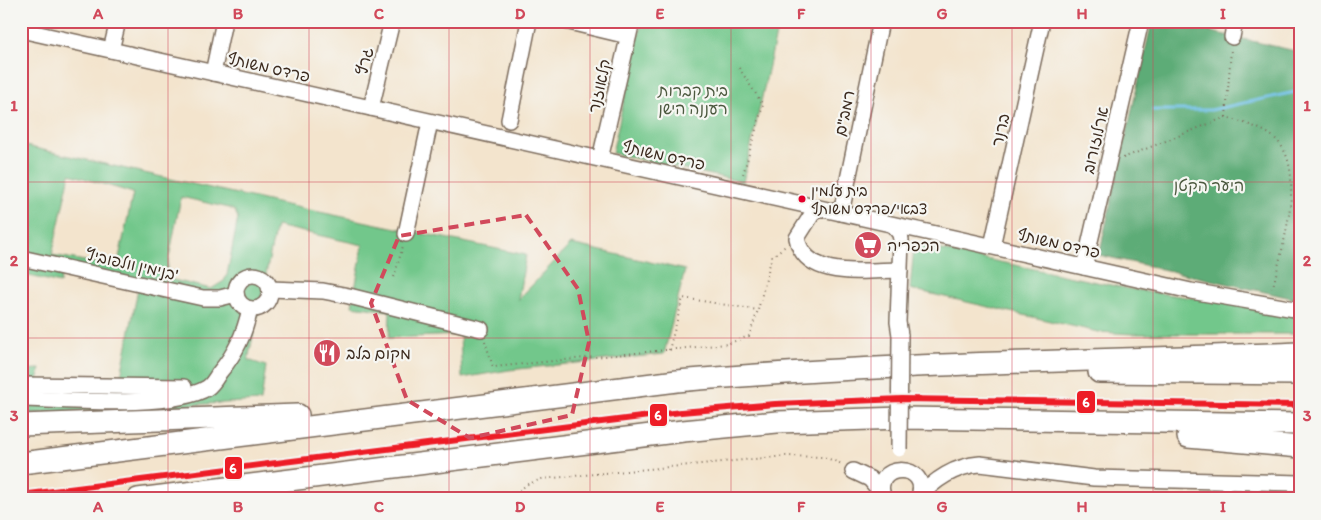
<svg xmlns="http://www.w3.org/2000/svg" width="1321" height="520" font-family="Itim,'Playpen Sans Hebrew',sans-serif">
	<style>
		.green { fill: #72c78b; stroke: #567854; fill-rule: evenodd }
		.forest { fill: #5dac77; stroke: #4c6b4a }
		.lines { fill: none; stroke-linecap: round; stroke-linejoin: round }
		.stream { stroke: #6dbfe9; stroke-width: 3 }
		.minor-casing { stroke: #7b6b5b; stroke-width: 18 }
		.highway-casing { stroke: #7b6b5b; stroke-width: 24 }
		.path { stroke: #7b6b5b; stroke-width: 2; stroke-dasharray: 1 4; stroke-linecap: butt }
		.minor { stroke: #fff; stroke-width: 15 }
		.highway { stroke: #fff; stroke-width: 21 }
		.minor-bridge-casing { stroke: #7b6b5b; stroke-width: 18; stroke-linecap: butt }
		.minor-bridge { stroke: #fff; stroke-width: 15 }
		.rail-1-casing { stroke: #f6f6f2; stroke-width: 10 }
		.rail-1 { stroke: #ed1d26; stroke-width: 6 }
		.marked { fill: none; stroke: #d1495b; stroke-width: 4; stroke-dasharray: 10 6; stroke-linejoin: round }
		.grid { fill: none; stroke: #d1495b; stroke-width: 1; stroke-opacity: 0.55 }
		.bus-dot { fill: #e4002b; stroke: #f6f6f2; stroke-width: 2 }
		.labels { text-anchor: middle; stroke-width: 4.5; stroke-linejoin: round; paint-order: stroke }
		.bus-label { font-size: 15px; fill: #3b2a1e; stroke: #f6f6f2; text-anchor: start }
		.street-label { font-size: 16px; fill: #3b2a1e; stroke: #f6f6f2 }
		.park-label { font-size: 16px; fill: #4c593f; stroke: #f6f6f2 }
		.poi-label { font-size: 16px; fill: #3b2a1e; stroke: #f6f6f2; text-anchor: start }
		.line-badge { stroke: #f6f6f2; stroke-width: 2 }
		.badge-label { font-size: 14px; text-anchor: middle; font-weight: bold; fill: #fff }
		.neatline { fill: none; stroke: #d1495b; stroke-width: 2 }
		.grid-label { font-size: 16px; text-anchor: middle; font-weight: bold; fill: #d1495b }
	</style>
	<rect width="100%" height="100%" fill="#f6f6f2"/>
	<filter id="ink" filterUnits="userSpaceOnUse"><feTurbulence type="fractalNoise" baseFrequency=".02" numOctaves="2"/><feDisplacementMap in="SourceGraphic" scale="10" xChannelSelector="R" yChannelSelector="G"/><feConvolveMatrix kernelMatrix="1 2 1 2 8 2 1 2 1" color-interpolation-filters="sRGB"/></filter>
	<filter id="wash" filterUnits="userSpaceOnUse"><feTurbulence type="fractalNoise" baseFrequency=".0096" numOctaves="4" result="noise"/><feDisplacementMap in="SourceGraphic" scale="20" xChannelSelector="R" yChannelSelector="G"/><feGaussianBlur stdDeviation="1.12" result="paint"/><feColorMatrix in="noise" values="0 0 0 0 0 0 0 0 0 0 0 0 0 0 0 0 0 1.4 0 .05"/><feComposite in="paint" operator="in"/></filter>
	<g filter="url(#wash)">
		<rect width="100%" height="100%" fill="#f3e4cd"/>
		<g class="green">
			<path d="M642,21H779L743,182L612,153Z"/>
			<path d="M21,145L281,204L526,255L518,300L571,244L685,270L664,354L509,370L462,378L460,335L389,338L390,311L352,306L363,245L276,226L248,360L266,366L261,401L21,414V370L40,369L35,388L118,391L138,289L62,273L60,283L21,274ZM70,174L133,193L117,267L52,255ZM181,197L229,208L235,211L238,218L227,275L224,281L211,289L165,278Z"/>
			<path d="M918,245L1130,289L1300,313V334H1133L1098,332L910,289L914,247Z"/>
		</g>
		<path class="forest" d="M1152,21H1164L1300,52V300L1099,255Z"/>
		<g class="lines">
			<path class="stream" d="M1153,110H1211L1300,91"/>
		</g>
	</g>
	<g filter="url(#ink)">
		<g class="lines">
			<g class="minor-casing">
				<g id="minor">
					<path d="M565,21L628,36"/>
					<path d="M21,30L1191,291L1300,310"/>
					<path d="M1232,37L1235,21"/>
					<path d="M111,50L118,21"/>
					<path d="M213,73L224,21"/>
					<path d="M371,108L392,21"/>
					<path d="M509,120L529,21"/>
					<path d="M600,159L632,21"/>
					<path d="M816,208L797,238C805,281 868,270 900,270"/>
					<path d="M841,213L881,21"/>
					<path d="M893,225L900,234L901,240L898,322L900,335"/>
					<path d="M406,234L430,122"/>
					<path d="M992,246L1042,21"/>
					<path d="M21,258L203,298H220L236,294"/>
					<path d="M1084,267L1141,21"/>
					<circle cx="253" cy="292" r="17"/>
					<path d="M270,289L323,291L349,296L481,329"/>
					<path d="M21,385L184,387"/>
					<path d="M21,399C65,400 172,409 207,388C212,385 216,378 219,373C236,353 244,335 250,309"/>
					<path d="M853,471L870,479L883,495"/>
					<path d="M884,499C868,461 934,461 918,499"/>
					<path d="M918,499C934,479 956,466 980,464L1094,478L1300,483"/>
				</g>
			</g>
			<g class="highway-casing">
				<g id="highway">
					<path d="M1099,372L1300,374"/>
					<path d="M21,425L298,415"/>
					<path d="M1188,437L1300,447"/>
					<path d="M21,463L677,381C885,363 1092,361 1300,353"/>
					<path d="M138,499L683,431L777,422L902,418L1300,424"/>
				</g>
			</g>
			<g class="path">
				<path d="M739,68L763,105L742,178"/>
				<path d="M1226,117L1231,50"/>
				<path d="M1123,158L1226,117C1240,122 1260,127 1272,136C1311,165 1280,252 1272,292"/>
				<path d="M394,277L403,246"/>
				<path d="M485,341L493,367L727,344L749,336L758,310"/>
				<path d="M669,350L683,298L758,310L772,256L787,245"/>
				<path d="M507,499L528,484L542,479L786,456L824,457L842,464"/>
			</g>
			<use href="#minor" class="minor"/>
			<use href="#highway" class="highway"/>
			<g class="minor-bridge-casing">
				<path id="minor-bridge" d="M899,449L900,335"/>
			</g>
			<use href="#minor-bridge" class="minor-bridge"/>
			<g class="rail-1-casing">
				<path id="rail-1" d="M21,495L681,412L775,404L902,399L1300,405"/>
			</g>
			<use href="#rail-1" class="rail-1"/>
		</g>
	</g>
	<path class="marked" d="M526,215L578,289L589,342L572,415L470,438L407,400L371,303L399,236Z"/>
	<path class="grid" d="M168,21V499M309,21V499M449,21V499M590,21V499M731,21V499M871,21V499M1012,21V499M1153,21V499M21,182H1300M21,338H1300"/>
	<defs>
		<g id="supermarket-disc" transform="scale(1.4375)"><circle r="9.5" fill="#d1495b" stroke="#f6f6f2"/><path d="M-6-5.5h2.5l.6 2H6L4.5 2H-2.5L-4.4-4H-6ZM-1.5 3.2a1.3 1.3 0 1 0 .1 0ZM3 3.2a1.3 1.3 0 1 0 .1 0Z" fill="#fff"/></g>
		<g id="restaurant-disc" transform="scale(1.4375)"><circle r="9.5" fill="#d1495b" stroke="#f6f6f2"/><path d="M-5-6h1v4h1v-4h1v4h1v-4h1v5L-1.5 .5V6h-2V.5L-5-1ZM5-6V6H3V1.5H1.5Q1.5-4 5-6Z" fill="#fff"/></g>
	</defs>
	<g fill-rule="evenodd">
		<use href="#supermarket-disc" x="868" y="245"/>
		<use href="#restaurant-disc" x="327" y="353"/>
	</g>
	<circle class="bus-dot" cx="802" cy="199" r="4.5"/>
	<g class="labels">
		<g class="bus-label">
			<text x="811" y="196">בית עלמין<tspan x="811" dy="18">צבאי/פרדס משותף</tspan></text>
		</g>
		<g class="street-label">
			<text transform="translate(364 61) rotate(-76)" y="6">גרץ</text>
			<text transform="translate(269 67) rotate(13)" y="6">פרדס משותף</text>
			<text transform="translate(599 86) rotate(-77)" y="6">קלאוזנר</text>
			<text transform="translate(844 113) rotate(-78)" y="6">רמב"ם</text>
			<text transform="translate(1000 130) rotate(-77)" y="6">ברנר</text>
			<text transform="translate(1095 140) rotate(-77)" y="6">ארלוזורוב</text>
			<text transform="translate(664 155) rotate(13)" y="6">פרדס משותף</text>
			<text transform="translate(1059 243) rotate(13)" y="6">פרדס משותף</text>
			<text transform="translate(132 264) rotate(13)" y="6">בנימין וולפוביץ'</text>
		</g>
		<g class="park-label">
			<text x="693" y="96">בית קברות<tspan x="693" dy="18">רעננה הישן</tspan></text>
			<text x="1209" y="191">היער הקטן</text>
		</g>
		<g class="poi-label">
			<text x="887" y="251">הכפריה</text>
			<text x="346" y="359">מקום בלב</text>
		</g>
	</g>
	<g class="line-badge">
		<rect x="1076" y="390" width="20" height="24" rx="5" fill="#ed1d26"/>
		<rect x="649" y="403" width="19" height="24" rx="5" fill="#ed1d26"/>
		<rect x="224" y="456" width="19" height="24" rx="5" fill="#ed1d26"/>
	</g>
	<g class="badge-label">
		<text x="1086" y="407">6</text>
		<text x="658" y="420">6</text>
		<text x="233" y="473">6</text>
	</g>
	<rect width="1321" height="520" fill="none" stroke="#f6f6f2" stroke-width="55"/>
	<rect x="28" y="28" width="1266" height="464" class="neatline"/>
	<g class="grid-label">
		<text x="98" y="19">A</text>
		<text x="238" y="19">B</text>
		<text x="379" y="19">C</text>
		<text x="520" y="19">D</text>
		<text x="660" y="19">E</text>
		<text x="801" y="19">F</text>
		<text x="942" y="19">G</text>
		<text x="1082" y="19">H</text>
		<text x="1223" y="19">I</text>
		<text x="14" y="111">1</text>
		<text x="1307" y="111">1</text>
		<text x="14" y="266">2</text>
		<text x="1307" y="266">2</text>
		<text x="14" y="421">3</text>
		<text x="1307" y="421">3</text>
		<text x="98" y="512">A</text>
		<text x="238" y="512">B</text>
		<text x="379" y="512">C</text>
		<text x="520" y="512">D</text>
		<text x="660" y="512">E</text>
		<text x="801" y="512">F</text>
		<text x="942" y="512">G</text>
		<text x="1082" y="512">H</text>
		<text x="1223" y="512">I</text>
	</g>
</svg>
